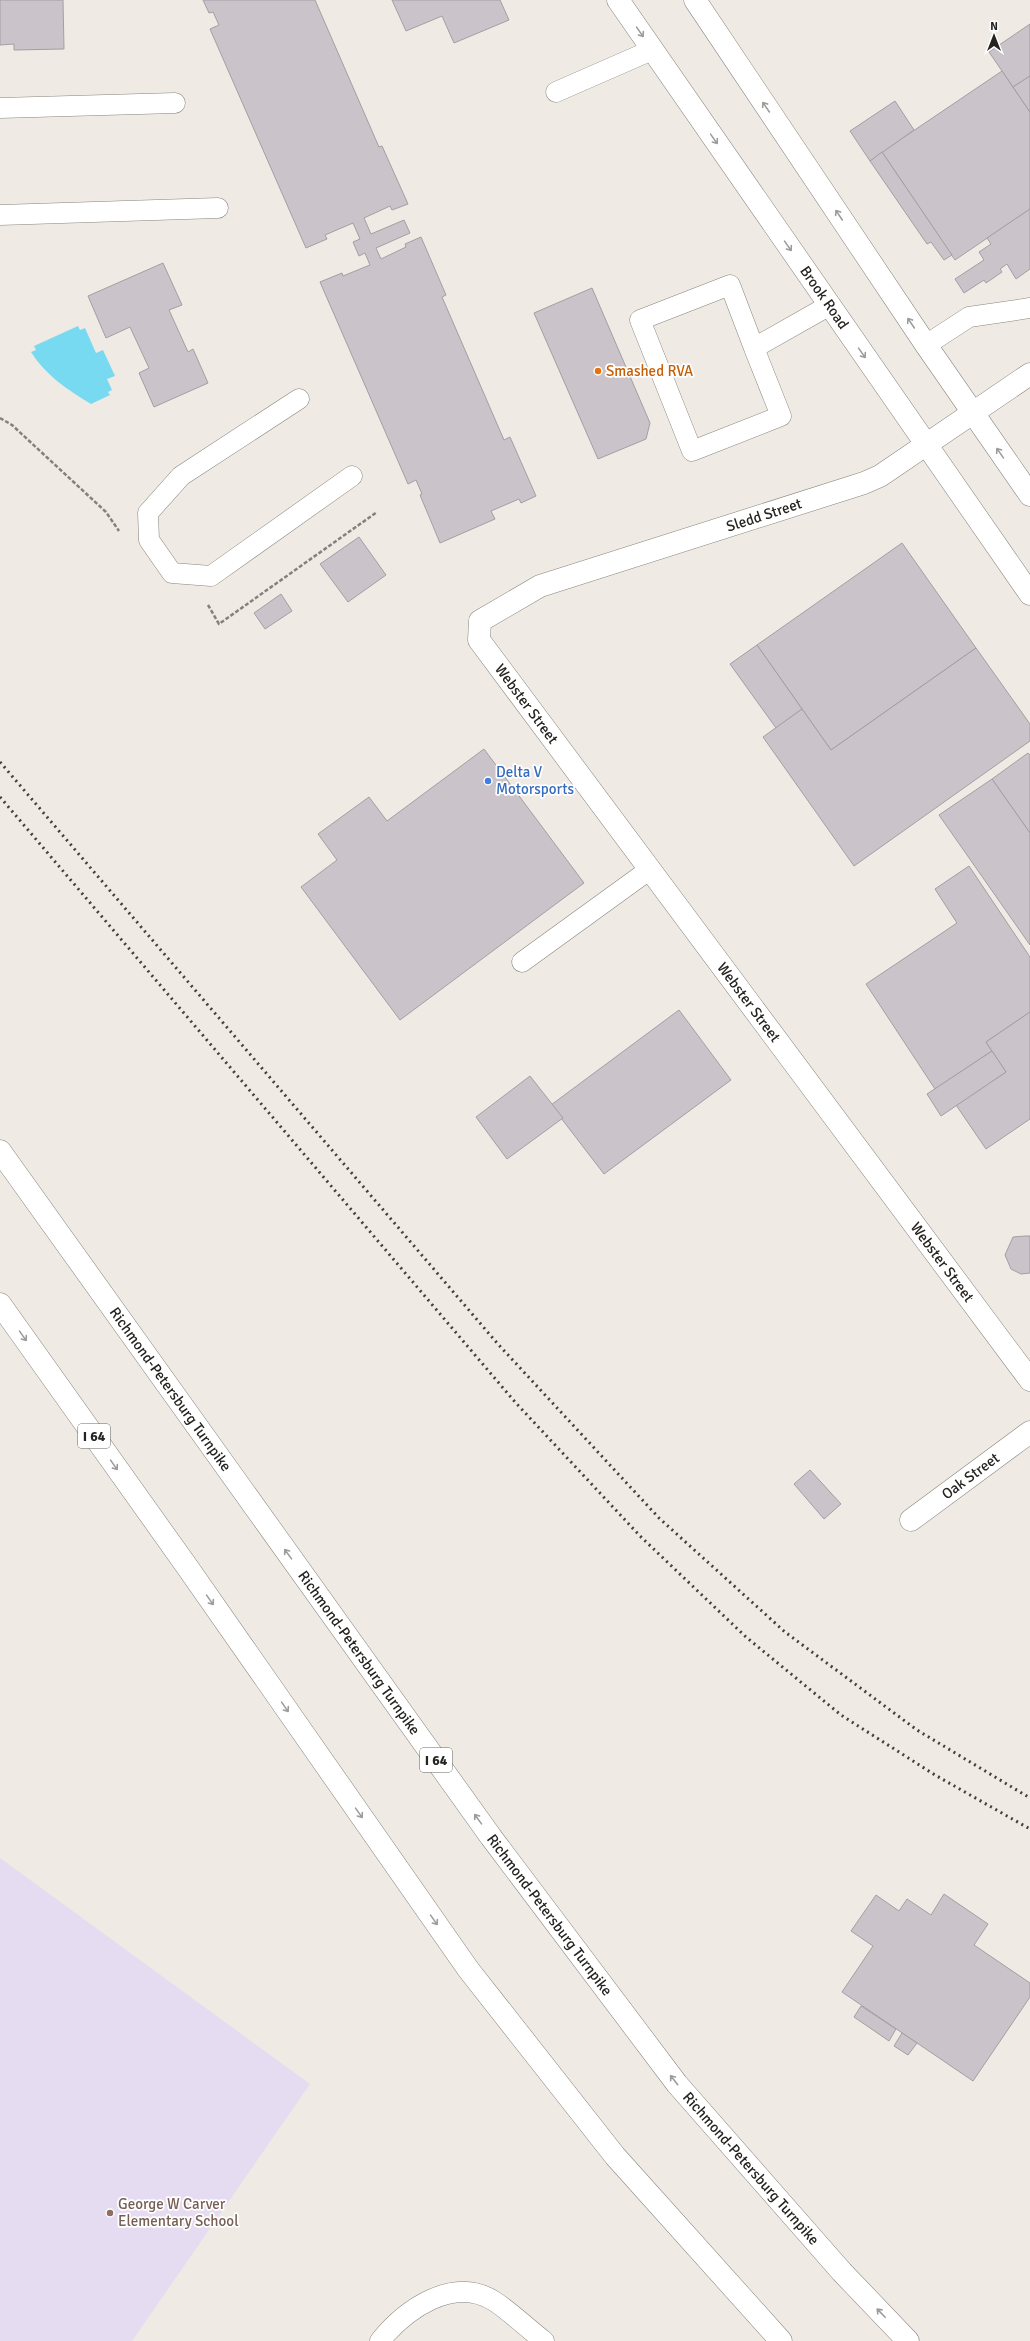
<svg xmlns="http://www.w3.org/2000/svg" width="1030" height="2341" font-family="Signika,sans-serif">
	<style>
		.education { fill: #e6dcf1 }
		.water { fill: #78daf0 }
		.building { fill: #cac4ca; stroke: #a49ea4 }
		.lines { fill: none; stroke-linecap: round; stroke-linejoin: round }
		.service-casing { stroke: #89857f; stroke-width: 21 }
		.minor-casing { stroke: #89857f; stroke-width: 23 }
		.secondary-casing { stroke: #89857f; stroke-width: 23 }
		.motorway-casing { stroke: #89857f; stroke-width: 23 }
		.path { stroke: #84817c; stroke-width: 2.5; stroke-dasharray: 4 2; stroke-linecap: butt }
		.service { stroke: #fff; stroke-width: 20 }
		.minor { stroke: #fff; stroke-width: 22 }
		.secondary { stroke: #fff; stroke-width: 22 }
		.motorway { stroke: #fff; stroke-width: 22 }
		.rail { stroke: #42403d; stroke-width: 3; stroke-dasharray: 2 4; stroke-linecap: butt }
		.oneway { stroke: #9d9c9b }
		.food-dot { fill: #e8710a; stroke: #fff; stroke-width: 1.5 }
		.shop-dot { fill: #3f7fe0; stroke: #fff; stroke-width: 1.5 }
		.education-dot { fill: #8d6e63; stroke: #fff; stroke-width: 1.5 }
		.labels { text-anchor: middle; stroke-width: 3.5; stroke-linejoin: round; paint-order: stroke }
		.shield { fill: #fff; stroke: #666664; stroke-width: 1 }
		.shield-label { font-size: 14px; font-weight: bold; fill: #252421 }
		.street-label { font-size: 15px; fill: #252421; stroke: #fff }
		.food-label { font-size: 15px; fill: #c56008; stroke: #fff; text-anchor: start }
		.shop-label { font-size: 15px; fill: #366cbe; stroke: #fff; text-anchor: start }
		.education-label { font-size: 15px; fill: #785e54; stroke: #fff; text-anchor: start }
	</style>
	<rect width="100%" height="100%" fill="#efeae3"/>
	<path class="education" d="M0,1858L310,2084L132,2341H0Z"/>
	<path class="water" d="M78,326L80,330L85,328L96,353L103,350L115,376L107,379L112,390L108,392L110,395L91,404C68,390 45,375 31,352L36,350L34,346Z"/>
	<g class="building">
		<path d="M0,0H63L64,49L14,50V44L0,45Z"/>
		<path d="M203,0H315L379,147L382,146L408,204L392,210L390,206L364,218L371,234L404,220L410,233L376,248L381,259L406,247L405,244L421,237L446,295L442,297L504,440L510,437L536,496L521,503L519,499L491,511L495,519L440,543L420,495L422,494L416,480L408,484L320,282L342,273L343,276L370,265L365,253L359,256L353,242L360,239L353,223L325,235L327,239L306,248L210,29L219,25L213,12L209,13Z"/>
		<path d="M392,0H500L509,20L454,43L442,16L406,31Z"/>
		<path d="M1030,24V76L1013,87L989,52Z"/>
		<path d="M1002,71L1030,112V209L955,260L882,152Z"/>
		<path d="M1030,76V112L1013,87Z"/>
		<path d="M895,101L914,130L870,161L850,131Z"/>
		<path d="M882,152L952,255L944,260L931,242L927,244L870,161Z"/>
		<path d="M1030,209V269L1016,279L1007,264L1000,269L1002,272L986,283L984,280L964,293L955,279L984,260L979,252L991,244L987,238Z"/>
		<path d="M163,263L182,305L169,310L188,352L193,349L208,383L154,407L139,373L149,368L130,327L106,338L88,296Z"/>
		<path d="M592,288L650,423L646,439L598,459L534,313Z"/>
		<path d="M359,537L386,575L348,602L320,564Z"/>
		<path d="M902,543L976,648L831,750L757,645Z"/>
		<path d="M281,594L292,611L265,629L254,613Z"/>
		<path d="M757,645L802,709L776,728L730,664Z"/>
		<path d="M976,648L1030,724V741L854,866L763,737L802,709L831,750Z"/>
		<path d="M484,749L584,883L400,1020L301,887L337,860L318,834L369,797L387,821Z"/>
		<path d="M1028,753L1030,755V833L992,779Z"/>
		<path d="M992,779L1030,833V945L939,815Z"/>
		<path d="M969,866L1030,957V1012L986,1042L992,1051L935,1089L866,984L957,923L935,889Z"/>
		<path d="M679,1010L731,1080L604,1174L551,1105Z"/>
		<path d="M1030,1012V1119L986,1149L956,1105L1006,1072L986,1042Z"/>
		<path d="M992,1051L1006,1072L941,1116L927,1094Z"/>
		<path d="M530,1076L563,1118L507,1159L476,1117Z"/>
		<path d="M1025,1236H1030V1273L1021,1274L1011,1269L1005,1255L1013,1237Z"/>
		<path d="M810,1470L841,1504L824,1519L794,1484Z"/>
		<path d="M944,1894L988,1924L974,1945L1030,1983V1997L973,2081L842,1992L873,1946L851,1931L876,1895L899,1911L907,1899L931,1915Z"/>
		<path d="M861,2006L896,2029L889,2041L854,2017Z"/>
		<path d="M902,2033L917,2043L908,2055L894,2046Z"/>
	</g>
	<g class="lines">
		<g class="service-casing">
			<g id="service">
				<path d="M556,92L652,50"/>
				<path d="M0,108L175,103"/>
				<path d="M0,215L218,208"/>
				<path d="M926,345L969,317L1030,308"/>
				<path d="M754,348L730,285L640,320L692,451L781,416L754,348L830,305"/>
				<path d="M299,399L181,476L148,513L149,540L172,573L211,576L352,476"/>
				<path d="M522,962L649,870"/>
				<path d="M380,2341C405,2310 453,2275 494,2301C511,2312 527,2328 544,2341"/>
			</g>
		</g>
		<g class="minor-casing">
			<g id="minor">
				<path id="s1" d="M1030,374L880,476L864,483L540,586L480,621L479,640L1030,1380"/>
				<path id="s2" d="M911,1520L1030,1432"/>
			</g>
		</g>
		<g class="secondary-casing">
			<g id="secondary">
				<path id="s3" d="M618,0L1030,594"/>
				<path d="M695,0L926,345L1030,495"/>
			</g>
		</g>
		<g class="motorway-casing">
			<g id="motorway">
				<path id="s4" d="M0,1151L491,1837L677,2084L842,2272L908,2341"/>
				<path d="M0,1304L188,1568L468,1969L615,2156L781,2341"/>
			</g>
		</g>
		<g class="path">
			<path d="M0,418L12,425L106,512L119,531"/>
			<path d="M208,605L219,624L377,512"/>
		</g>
		<use href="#service" class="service"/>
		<use href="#minor" class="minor"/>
		<use href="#secondary" class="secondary"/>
		<use href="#motorway" class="motorway"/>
		<g class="rail">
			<path d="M0,762L497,1343L659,1518L785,1632L917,1730L1030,1798"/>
			<path d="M0,797L515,1402L640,1536L746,1637L841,1715L935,1775L1030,1829"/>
		</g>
	</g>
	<defs><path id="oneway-shaft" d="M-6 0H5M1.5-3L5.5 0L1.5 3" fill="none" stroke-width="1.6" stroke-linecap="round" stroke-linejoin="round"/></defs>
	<g class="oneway">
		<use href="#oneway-shaft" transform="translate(640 32) rotate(55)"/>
		<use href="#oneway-shaft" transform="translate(766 107) rotate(-124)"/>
		<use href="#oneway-shaft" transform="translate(714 139) rotate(55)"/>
		<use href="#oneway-shaft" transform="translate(839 215) rotate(-124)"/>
		<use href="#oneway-shaft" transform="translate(788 246) rotate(55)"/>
		<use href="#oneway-shaft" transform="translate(911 323) rotate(-124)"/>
		<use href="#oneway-shaft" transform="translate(862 353) rotate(55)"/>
		<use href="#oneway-shaft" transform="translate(1000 453) rotate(-125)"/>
		<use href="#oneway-shaft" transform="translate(23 1336) rotate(55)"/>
		<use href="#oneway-shaft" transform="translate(114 1465) rotate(55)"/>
		<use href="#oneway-shaft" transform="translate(288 1554) rotate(-126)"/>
		<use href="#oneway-shaft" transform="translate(210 1600) rotate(55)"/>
		<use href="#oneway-shaft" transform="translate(285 1707) rotate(55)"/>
		<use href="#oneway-shaft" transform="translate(359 1813) rotate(55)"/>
		<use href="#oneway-shaft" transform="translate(478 1819) rotate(-126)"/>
		<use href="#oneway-shaft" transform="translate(434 1920) rotate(55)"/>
		<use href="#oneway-shaft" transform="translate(674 2080) rotate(-128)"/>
		<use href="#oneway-shaft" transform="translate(881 2313) rotate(-134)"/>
	</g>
	<circle class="food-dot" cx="598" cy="371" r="4"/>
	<circle class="shop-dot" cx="488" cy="781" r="4"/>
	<circle class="education-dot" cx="110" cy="2213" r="4"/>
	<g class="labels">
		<g class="shield">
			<rect x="78" y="1424" width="32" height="24" rx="3"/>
			<rect x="420" y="1748" width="32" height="24" rx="3"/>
		</g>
		<g class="shield-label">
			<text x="94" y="1441">I 64</text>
			<text x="436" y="1765">I 64</text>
		</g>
		<g class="street-label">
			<text dy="5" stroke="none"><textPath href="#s3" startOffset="362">Brook Road</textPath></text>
			<text transform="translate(764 515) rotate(-18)" y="5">Sledd Street</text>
			<text dy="5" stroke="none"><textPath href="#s1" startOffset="707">Webster Street</textPath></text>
			<text dy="5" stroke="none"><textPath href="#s1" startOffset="1079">Webster Street</textPath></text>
			<text dy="5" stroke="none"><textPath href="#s1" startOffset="1403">Webster Street</textPath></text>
			<text dy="5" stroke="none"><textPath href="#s4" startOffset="293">Richmond-Petersburg Turnpike</textPath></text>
			<text dy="5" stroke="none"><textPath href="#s2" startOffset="74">Oak Street</textPath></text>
			<text dy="5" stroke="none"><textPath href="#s4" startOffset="617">Richmond-Petersburg Turnpike</textPath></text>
			<text dy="5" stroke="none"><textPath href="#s4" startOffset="941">Richmond-Petersburg Turnpike</textPath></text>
			<text dy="5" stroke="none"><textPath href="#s4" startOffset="1265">Richmond-Petersburg Turnpike</textPath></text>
		</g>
		<g class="food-label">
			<text x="606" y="376">Smashed RVA</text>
		</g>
		<g class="shop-label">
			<text x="496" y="777">Delta V<tspan x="496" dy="17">Motorsports</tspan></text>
		</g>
		<g class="education-label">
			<text x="118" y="2209">George W Carver<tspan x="118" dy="17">Elementary School</tspan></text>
		</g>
	</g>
	<g transform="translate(994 36)" stroke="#ffffff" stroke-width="3" paint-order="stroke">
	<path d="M0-3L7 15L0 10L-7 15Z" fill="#252421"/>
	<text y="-6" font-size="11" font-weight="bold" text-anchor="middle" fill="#252421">N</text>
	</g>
</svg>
